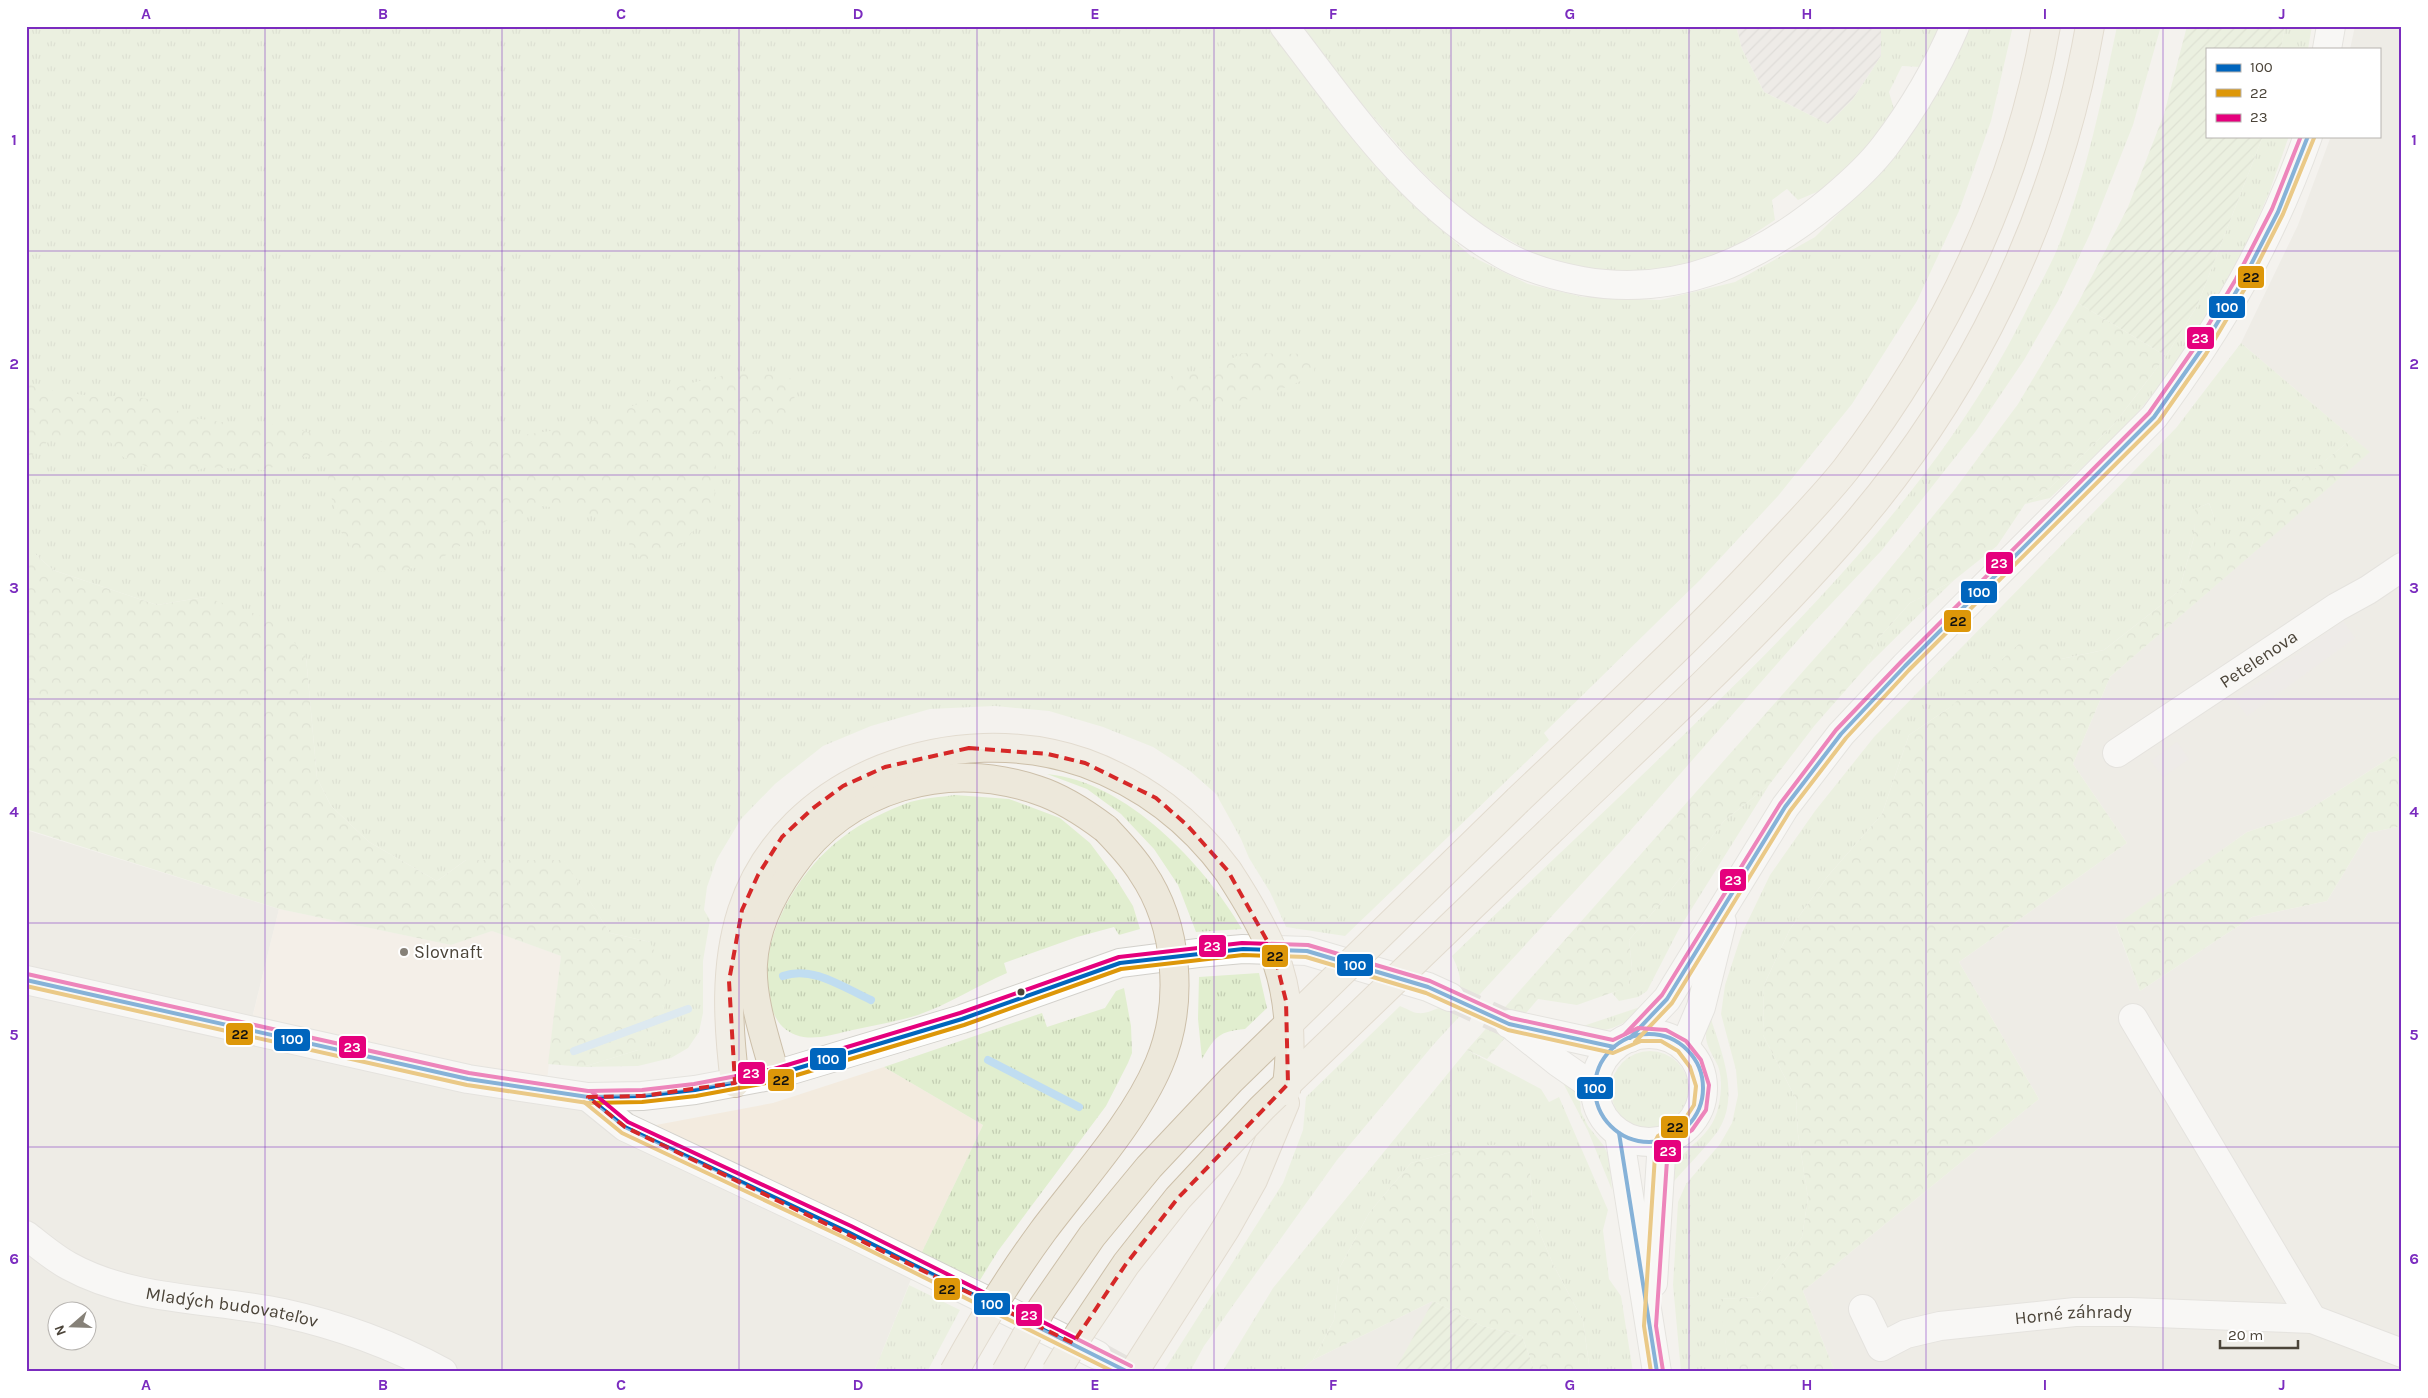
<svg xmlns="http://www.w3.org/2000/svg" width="2428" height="1398" font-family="Karla,sans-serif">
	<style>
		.residential { fill: #e7e4dc; fill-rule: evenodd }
		.commercial { fill: #f3ebdf }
		.industrial { fill: url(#industrial-furrows) }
		.grass { fill: url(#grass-tufts) }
		.forest { fill: url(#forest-crowns) }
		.garden { fill: url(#garden-furrows) }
		.parking { fill: #e6e3df }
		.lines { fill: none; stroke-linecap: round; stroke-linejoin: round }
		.stream { stroke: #c0ddf1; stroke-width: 8 }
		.minor-tunnel { stroke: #d2cfca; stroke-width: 28; stroke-dasharray: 28 14; stroke-linecap: butt }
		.minor-casing { stroke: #d2d0cb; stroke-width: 30 }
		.highway-casing { stroke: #ccbfa9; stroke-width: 30 }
		.minor { stroke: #fdfdfc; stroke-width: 28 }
		.highway { stroke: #ede8db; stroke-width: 28 }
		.highway-bridge-casing { stroke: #ccbfa9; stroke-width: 30; stroke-linecap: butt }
		.highway-bridge { stroke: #ede8db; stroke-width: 28 }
		.bus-1-casing { stroke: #fff; stroke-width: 8 }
		.bus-2-casing { stroke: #fff; stroke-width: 8 }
		.bus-3-casing { stroke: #fff; stroke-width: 8 }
		.bus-1 { stroke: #0065bd; stroke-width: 4 }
		.bus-2 { stroke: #dd9709; stroke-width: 4 }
		.bus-3 { stroke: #e5007d; stroke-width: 4 }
		.marked { fill: none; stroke: #d62828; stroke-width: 4; stroke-dasharray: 10 6; stroke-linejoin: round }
		.grid { fill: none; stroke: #7b2cbf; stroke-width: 1; stroke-opacity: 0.55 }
		.poi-dot { fill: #868178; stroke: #fff; stroke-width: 2 }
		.bus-dot { fill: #4b4439; stroke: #fff; stroke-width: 2 }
		.labels { text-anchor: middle; stroke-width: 4; stroke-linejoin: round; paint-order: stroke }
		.street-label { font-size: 18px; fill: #4b4439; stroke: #fff }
		.poi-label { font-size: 18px; fill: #4b4439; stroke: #fff; text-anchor: start }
		.line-badge { stroke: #fff; stroke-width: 2 }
		.badge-label { font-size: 14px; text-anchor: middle; font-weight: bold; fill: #fff }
		.pale-badge-label { font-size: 14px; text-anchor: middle; font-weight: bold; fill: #111 }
		.neatline { fill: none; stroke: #7b2cbf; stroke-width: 2 }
		.grid-label { font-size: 16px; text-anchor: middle; font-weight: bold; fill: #7b2cbf }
	</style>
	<defs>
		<pattern id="industrial-furrows" width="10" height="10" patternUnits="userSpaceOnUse" patternTransform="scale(1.25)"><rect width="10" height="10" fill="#e6e2de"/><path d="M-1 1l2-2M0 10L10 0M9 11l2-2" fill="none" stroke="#c7c3bf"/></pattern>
		<pattern id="grass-tufts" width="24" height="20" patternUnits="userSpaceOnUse" patternTransform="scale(1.25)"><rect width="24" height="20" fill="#e1eecf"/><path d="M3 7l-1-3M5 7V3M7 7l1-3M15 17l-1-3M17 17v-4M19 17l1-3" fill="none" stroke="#c3cdb2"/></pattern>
		<pattern id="forest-crowns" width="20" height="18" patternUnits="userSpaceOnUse" patternTransform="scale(1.25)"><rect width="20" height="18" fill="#e1eecf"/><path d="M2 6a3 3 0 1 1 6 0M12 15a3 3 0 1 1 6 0" fill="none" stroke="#c3cdb2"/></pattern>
		<pattern id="garden-furrows" width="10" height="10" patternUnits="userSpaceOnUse" patternTransform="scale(1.25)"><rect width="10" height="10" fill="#e1eecf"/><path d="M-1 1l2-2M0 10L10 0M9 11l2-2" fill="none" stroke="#c3cdb2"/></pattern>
	</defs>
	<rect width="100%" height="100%" fill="#f4f2ee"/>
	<g class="residential">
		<path d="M2355,26H2402V750L2302,814L2247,832L2116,926L2140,991L2252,917L2327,901L2368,833L2402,826V1372H1835L1803,1291L2039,1099L1959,962L2127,843L2073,764L2110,677L2369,452L2241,343L2298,225L2331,136H2379V49H2350Z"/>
		<path d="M26,830L279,909L253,1014L546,1089L656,1125L921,1254L874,1372H26ZM58,1310H88V1340H58Z"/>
		<path d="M1433,1301L1535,1372H1299L1313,1360Z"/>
	</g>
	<g class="commercial">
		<path d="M279,909L451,945L492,931L561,956L546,1089L253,1015Z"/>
		<path d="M884,1067L983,1125L921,1254L656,1125L773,1103Z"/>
	</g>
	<path class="industrial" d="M1736,26H1881V56L1853,99L1828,124L1764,92L1742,49Z"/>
	<g class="grass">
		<path d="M26,26H1274L1278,40L1335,115L1408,200L1471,256L1528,284L1583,297L1660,300L1735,282L1815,237L1881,171L1930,100L1969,26H2013L1991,121L1959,211L1917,301L1852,404L1778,496L1700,580L1544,733L1549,740L1345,936L1286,927L1270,892L1249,858L1241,839L1216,794L1190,771L1153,747L1103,727L1049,711L995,706L930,709L871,726L823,746L775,784L741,819L717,859L707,887L704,910L710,920L703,961V1013L699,1032L688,1048L671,1058L638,1066L583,1067L638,1050L650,942L610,933L564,861L466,860L437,881L369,842L331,806L317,778L306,657L205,597L157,605L53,570L35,554H26Z"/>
		<path d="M1303,26H1736L1742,49L1764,92L1828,124L1853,99L1881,56V26H1944L1921,67L1902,66L1889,92L1894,109L1875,143L1831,186L1798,200L1787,189L1772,200L1775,220L1716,259L1679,269L1618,274L1559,264L1527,250L1469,217L1414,164L1343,82Z"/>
		<path d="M2117,26H2161L2133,125L2090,234L2058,301L2024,360L1976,431L1882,550L1813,623L1622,840L1434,1044L1337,1160L1204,1346L1190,1372H1163L1283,1183L1303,1130L1306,1097L1400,1006C1406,1008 1413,1013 1418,1013C1425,1014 1434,1010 1441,1007C1466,995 1463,977 1452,956C1538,873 1626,792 1711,708C1834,588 1953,462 2029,305C2040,284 2052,263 2060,242C2087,172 2102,99 2117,26Z"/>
		<path d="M2285,26H2312L2308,49H2281Z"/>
		<path d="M2263,136H2289L2269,193L2234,272L2186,353L2130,422L2050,498L2025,504L2050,488L2115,423L2166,356L2197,306Z"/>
		<path d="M2241,343L2353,438L2214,551V517L2209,503L2196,509L2194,537L2179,591L2104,650L2061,659L1949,708L1909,735L1882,814L1827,877L1790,929L1764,985L1763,1035L1796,1099L1798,1134L1808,1198L1802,1237L1757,1297L1721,1299L1729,1372H1681L1673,1285L1678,1202L1686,1184L1720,1144L1732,1123L1738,1095L1736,1070L1721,1014L1725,985L1742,933L1770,875L1815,811L1874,737L2176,428Z"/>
		<path d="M1953,581L1867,666L1878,639L1910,603Z"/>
		<path d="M1047,774C1126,781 1204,864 1242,929L1196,932L1178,885L1154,849L1121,814L1087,789Z"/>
		<path d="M1769,785L1679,929L1647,991L1638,997L1619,1001L1612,993L1628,986L1632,968L1629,940L1660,904L1724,821Z"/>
		<path d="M955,795L1009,799L1060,818L1090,843L1113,874L1133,906L1140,929L1119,935L1114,927L1077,937L1004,963L1007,973C977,986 949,1004 918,1015C896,1022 871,1026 848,1031C832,1035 812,1041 796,1035C780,1029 773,1016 770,1001C755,942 797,871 843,837C862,822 888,810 910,802C924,798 941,797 955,795Z"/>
		<path d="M1259,973L1267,1008L1245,1029C1219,1031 1215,1037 1202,1059L1198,1019L1199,977Z"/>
		<path d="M1124,988L1131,1026L1132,1053L1128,1063L1106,1106L998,1251L980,1280L921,1254L983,1125L884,1067L1042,1013L1047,1027L1105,1008L1116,991Z"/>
		<path d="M1655,1002C1639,1014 1603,1042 1583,1026Z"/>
		<path d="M1710,1016C1721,1051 1741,1096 1718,1131C1704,1150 1685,1168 1670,1186C1671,1148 1706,1147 1717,1112C1721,1098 1723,1079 1718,1066C1714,1057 1705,1045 1706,1034C1706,1028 1709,1021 1710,1016Z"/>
		<path d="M1467,1050L1541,1089L1549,1102L1559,1097L1608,1210L1603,1230L1609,1279L1621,1296L1633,1372H1590L1583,1321L1553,1264L1533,1217L1530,1173L1473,1146L1411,1163L1369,1213L1340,1267L1334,1320L1313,1360L1299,1372H1222L1273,1288Z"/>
		<circle cx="1650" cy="1090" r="39"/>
		<path d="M1561,1079L1576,1092L1580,1099L1581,1112L1588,1126L1604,1146L1609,1157L1612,1190L1588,1131Z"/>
		<path d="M909,1285L960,1310L927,1372H874Z"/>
	</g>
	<g class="forest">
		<path d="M2078,303L2166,356L2115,423L2050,488L2025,504L1997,546L1953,581L1910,603L1878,639L1867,666L1815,725L1769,785L1724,821L1660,904L1629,940L1632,968L1628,987L1577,1005L1538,999L1487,1059L1467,1050L1838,632L1955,489L2018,404Z"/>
		<path d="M1242,353L1302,354L1315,366L1313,375C1269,397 1235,406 1184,404L1171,391V376C1196,373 1221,366 1242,353Z"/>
		<path d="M737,372L774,375L797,380L793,407L776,424L746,436L716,460L714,506L679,548L642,561L626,540L619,524L572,509L541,506L481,532L434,563L396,572L367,570L341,532L328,485L329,456L300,457L265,470L206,467L185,475L151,468L123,457L107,438C68,435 53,429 26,463V384L51,390L103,398L126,394L156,401L194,418L242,425L279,424L339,441L476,442L570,428L641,403L683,385Z"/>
		<path d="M2353,438L2370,452L2110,677L2073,764L2127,843L1959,962L2039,1099L1803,1291L1835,1372H1729L1720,1299L1757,1297L1802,1237L1808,1198L1798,1134L1796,1099L1763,1035L1764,985L1790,929L1827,877L1882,814L1909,735L1949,708L2021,642L2046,636L2061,659L2104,650L2179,591L2194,537L2195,509L2209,503L2214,517V550Z"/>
		<path d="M26,554H35L53,570L157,605L205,597L277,621L306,657L317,778L331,806L369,842L437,881L466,860H564L610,933L650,942L666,977L664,1031L638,1050L583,1067L548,1064L561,956L492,931L451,945L279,909L26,829Z"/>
		<path d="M2402,750V826L2368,833L2327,901L2252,917L2140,991L2116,925L2247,832L2302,814Z"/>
		<path d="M1508,1144L1530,1173L1533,1217L1553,1264L1583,1321L1590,1372H1535L1522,1336L1482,1326L1433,1301L1313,1360L1334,1320L1340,1267L1369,1213L1411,1163L1473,1146Z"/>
	</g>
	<g class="garden">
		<path d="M2187,26H2285L2281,49H2207V136H2263L2197,306L2166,356L2078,303L2128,207L2164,114Z"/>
		<path d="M1433,1301L1482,1326L1522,1336L1535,1372H1394Z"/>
	</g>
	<g class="parking">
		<path d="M2343,621L2355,638L2247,716L2235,699Z"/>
		<path d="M2177,742L2189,759L2163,777L2151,761Z"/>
	</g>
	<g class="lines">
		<g class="stream">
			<path d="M783,976C812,965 844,988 871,1000"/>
			<path d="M574,1051L688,1009"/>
			<path d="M988,1060L1079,1107"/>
		</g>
		<g class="minor-tunnel">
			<path d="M1450,997L1509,1024"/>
			<path d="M1097,1355L1128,1372"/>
		</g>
		<g class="minor-casing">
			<g id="minor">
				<path d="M1284,26C1348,109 1409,201 1502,254C1526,268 1555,276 1582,281C1678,298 1759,260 1832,199C1851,183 1870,166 1885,146C1913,109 1937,68 1955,26"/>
				<path d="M2327,49L2331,26"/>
				<path id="s1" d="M2117,753L2337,607L2368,590L2402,567"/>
				<path d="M26,980L468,1079L588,1097L642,1096L695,1090L775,1075L962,1019L1120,963L1198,953L1243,949L1307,951L1428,987L1450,997"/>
				<path d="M2133,1018L2312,1319"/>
				<path d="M1509,1024L1614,1047"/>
				<path d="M1515,1028L1559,1063L1595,1088"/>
				<circle cx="1649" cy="1088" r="54"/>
				<path d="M1630,1038L1667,999L1785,807L1841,734L1905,666L2154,417C2220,328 2271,241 2308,136"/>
				<path d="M1684,1047L1701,1007L1722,922"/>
				<path d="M588,1097L625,1127L848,1232L1097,1355"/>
				<path d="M1619,1133L1657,1372"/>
				<path id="s2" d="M26,1235C39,1245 54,1258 69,1266C134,1302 213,1298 283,1313C338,1325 393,1345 443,1372"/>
				<path d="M1653,1283L1662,1141"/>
				<path id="s3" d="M1863,1309L1881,1347L1906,1334L1940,1326L2075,1312H2130L2312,1319L2402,1353"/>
			</g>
		</g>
		<g class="highway-casing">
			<g id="highway">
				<path d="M1518,800C1604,718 1692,638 1772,551C1797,524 1823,498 1846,469C1945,339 2018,188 2046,26"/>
				<path d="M1549,832C1648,737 1751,643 1842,540C1970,396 2057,216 2090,26"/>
				<path d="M775,1075C766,1041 751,999 753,964C755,928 771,895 792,866C847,787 946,759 1037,790C1062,798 1085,813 1106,829"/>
				<path d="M735,1083C728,1026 724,967 742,911C787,774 957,718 1085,763C1143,784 1192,822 1228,871"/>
				<path d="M1134,1372L1226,1228L1253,1180L1285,1103"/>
			</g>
		</g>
		<use href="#minor" class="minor"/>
		<use href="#highway" class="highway"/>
		<g class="highway-bridge-casing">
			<g id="highway-bridge">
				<path d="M1228,871C1245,897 1261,923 1273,952C1290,992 1293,1049 1286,1091"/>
				<path d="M954,1372C981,1323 1010,1276 1043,1231C1081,1180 1134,1123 1159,1064C1184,1005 1179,926 1142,872C1132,856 1119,843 1106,829"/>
				<path d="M1006,1372L1042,1308L1092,1236L1149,1167L1231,1080L1518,800"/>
				<path d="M1056,1372L1079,1334L1126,1264L1178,1198L1262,1108L1549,832"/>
			</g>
		</g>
		<use href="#highway-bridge" class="highway-bridge"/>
		<g class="bus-1-casing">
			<g id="bus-1">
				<path d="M26,980L468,1079L588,1097L642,1096L695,1090L775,1075L962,1019L1120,963L1243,949L1307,951L1428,987L1509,1024L1614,1047"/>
				<circle cx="1649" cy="1088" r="54"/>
				<path d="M1630,1038L1667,999L1785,807L1841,734L1905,666L2154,417L2201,350L2242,282L2278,212L2308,136"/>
				<path d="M588,1097L625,1127L848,1232L1128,1372"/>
				<path d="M1619,1133L1657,1372"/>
			</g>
		</g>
		<g class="bus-2-casing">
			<g id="bus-2">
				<path d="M26,986L467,1085L588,1103L642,1102L696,1096L777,1081L964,1025L1121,969L1243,955L1306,957L1426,993L1508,1030L1613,1053L1641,1041H1661L1678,1051L1690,1067L1696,1086L1694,1105L1683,1122L1658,1136L1656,1140L1644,1326L1651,1372"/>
				<path d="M1635,1042L1672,1003L1790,811L1846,738L1909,670L2159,421L2206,354L2247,285L2283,214L2314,138"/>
				<path d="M584,1102L622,1133L845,1238L1114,1372"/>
			</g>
		</g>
		<g class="bus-3-casing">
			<g id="bus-3">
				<path d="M27,974L469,1073L588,1091L642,1090L694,1084L774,1069L960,1013L1119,957L1242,943L1308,945L1430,981L1511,1018L1613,1040L1638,1028L1666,1030L1686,1041L1701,1060L1709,1085L1706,1110L1692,1130L1668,1145L1656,1326L1663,1371"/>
				<path d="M1625,1034L1662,995L1780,804L1836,730L1901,662L2149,413L2195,347L2236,279L2272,209L2301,136"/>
				<path d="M592,1092L628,1122L851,1226L1131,1366"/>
			</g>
		</g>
		<use href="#bus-1" class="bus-1"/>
		<use href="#bus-2" class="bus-2"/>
		<use href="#bus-3" class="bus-3"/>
	</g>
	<path d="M0 0H2428V1398H0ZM969,748L1048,754L1085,763L1156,798L1187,825L1228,871L1274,953L1286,1001L1288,1084L1178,1198L1126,1264L1073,1343L625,1127L588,1097L642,1096L735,1083L729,981L742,910L758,875L782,837L812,809L843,786L885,767Z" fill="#f4f2ee" fill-opacity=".55" fill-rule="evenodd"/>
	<path class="marked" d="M969,748L1048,754L1085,763L1156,798L1187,825L1228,871L1274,953L1286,1001L1288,1084L1178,1198L1126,1264L1073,1343L625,1127L588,1097L642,1096L735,1083L729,981L742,910L758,875L782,837L812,809L843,786L885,767Z"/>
	<path class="grid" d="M265,26V1372M502,26V1372M739,26V1372M977,26V1372M1214,26V1372M1451,26V1372M1689,26V1372M1926,26V1372M2163,26V1372M26,251H2402M26,475H2402M26,699H2402M26,923H2402M26,1147H2402"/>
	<circle class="poi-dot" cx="404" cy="952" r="5"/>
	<circle class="bus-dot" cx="1021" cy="992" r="4.5"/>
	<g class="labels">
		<g class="street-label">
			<text dy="6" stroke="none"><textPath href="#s1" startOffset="170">Petelenova</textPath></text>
			<text dy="6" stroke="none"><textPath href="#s2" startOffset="222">Mladých budovateľov</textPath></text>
			<text dy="6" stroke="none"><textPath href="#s3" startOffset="239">Horné záhrady</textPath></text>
		</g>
		<g class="poi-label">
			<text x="414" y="958">Slovnaft</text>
		</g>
	</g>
	<g class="line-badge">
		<rect x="2237" y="265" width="28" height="24" rx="5" fill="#dd9709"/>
		<rect x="2208" y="295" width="38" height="24" rx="5" fill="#0065bd"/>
		<rect x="2186" y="326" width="29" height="24" rx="5" fill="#e5007d"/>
		<rect x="1985" y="551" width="29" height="24" rx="5" fill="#e5007d"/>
		<rect x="1960" y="580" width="38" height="24" rx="5" fill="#0065bd"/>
		<rect x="1943" y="609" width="29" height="24" rx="5" fill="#dd9709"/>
		<rect x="1719" y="868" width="28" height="24" rx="5" fill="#e5007d"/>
		<rect x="1198" y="934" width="29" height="24" rx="5" fill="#e5007d"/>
		<rect x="1261" y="944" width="28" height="24" rx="5" fill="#dd9709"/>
		<rect x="1336" y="953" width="38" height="24" rx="5" fill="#0065bd"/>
		<rect x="225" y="1022" width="29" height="24" rx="5" fill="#dd9709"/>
		<rect x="273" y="1028" width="38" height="24" rx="5" fill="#0065bd"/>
		<rect x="338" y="1035" width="29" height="24" rx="5" fill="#e5007d"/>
		<rect x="809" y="1047" width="38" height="24" rx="5" fill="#0065bd"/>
		<rect x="737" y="1061" width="29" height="24" rx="5" fill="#e5007d"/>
		<rect x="767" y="1068" width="28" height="24" rx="5" fill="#dd9709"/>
		<rect x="1576" y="1076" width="38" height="24" rx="5" fill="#0065bd"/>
		<rect x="1660" y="1115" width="29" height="24" rx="5" fill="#dd9709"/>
		<rect x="1653" y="1139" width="29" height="24" rx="5" fill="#e5007d"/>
		<rect x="933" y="1277" width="28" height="24" rx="5" fill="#dd9709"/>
		<rect x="973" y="1292" width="38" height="24" rx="5" fill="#0065bd"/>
		<rect x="1015" y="1303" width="28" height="24" rx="5" fill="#e5007d"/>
	</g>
	<g class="badge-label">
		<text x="2227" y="312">100</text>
		<text x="2200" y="343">23</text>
		<text x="1999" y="568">23</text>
		<text x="1979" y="597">100</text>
		<text x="1733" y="885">23</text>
		<text x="1212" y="951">23</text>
		<text x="1355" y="970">100</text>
		<text x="292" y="1044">100</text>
		<text x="352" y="1052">23</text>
		<text x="828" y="1064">100</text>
		<text x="751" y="1078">23</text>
		<text x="1595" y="1093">100</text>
		<text x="1668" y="1156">23</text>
		<text x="992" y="1309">100</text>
		<text x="1029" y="1320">23</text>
	</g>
	<g class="pale-badge-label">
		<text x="2251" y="282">22</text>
		<text x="1958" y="626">22</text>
		<text x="1275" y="961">22</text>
		<text x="240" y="1039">22</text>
		<text x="781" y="1085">22</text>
		<text x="1675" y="1132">22</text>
		<text x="947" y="1294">22</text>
	</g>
	<rect width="2428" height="1398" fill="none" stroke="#ffffff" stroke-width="55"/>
	<rect x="2206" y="48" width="175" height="90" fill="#ffffff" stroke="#b7b4b0"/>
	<rect x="2216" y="64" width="25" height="8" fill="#0065bd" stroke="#b7b4b0"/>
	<text x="2250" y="72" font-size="15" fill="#4b4439">100</text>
	<rect x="2216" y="89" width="25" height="8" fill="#dd9709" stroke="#b7b4b0"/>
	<text x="2250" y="98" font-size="15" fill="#4b4439">22</text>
	<rect x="2216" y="114" width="25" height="8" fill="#e5007d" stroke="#b7b4b0"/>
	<text x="2250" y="122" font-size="15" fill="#4b4439">23</text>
	<g transform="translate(72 1326) rotate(250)"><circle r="24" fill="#ffffff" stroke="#b7b4b0"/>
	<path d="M0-4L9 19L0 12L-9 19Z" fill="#868178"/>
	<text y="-8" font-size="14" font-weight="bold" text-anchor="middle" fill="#4b4439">N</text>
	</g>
	<path d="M2220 1340v8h78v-8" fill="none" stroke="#4b4439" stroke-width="2.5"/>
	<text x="2228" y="1340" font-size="15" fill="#4b4439" stroke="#ffffff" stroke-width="4" paint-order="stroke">20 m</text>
	<rect x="28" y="28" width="2372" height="1342" class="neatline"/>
	<g class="grid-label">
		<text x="146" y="19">A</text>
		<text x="383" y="19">B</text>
		<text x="621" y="19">C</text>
		<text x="858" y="19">D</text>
		<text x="1095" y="19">E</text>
		<text x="1333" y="19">F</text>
		<text x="1570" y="19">G</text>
		<text x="1807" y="19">H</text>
		<text x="2045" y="19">I</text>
		<text x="2282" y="19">J</text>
		<text x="14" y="145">1</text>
		<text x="2414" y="145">1</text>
		<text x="14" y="369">2</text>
		<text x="2414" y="369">2</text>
		<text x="14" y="593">3</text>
		<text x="2414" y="593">3</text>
		<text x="14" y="817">4</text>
		<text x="2414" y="817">4</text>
		<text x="14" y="1040">5</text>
		<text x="2414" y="1040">5</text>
		<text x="14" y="1264">6</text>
		<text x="2414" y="1264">6</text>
		<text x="146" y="1390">A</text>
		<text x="383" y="1390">B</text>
		<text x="621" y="1390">C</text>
		<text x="858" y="1390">D</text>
		<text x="1095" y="1390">E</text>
		<text x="1333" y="1390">F</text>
		<text x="1570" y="1390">G</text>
		<text x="1807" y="1390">H</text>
		<text x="2045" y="1390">I</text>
		<text x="2282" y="1390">J</text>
	</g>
</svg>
